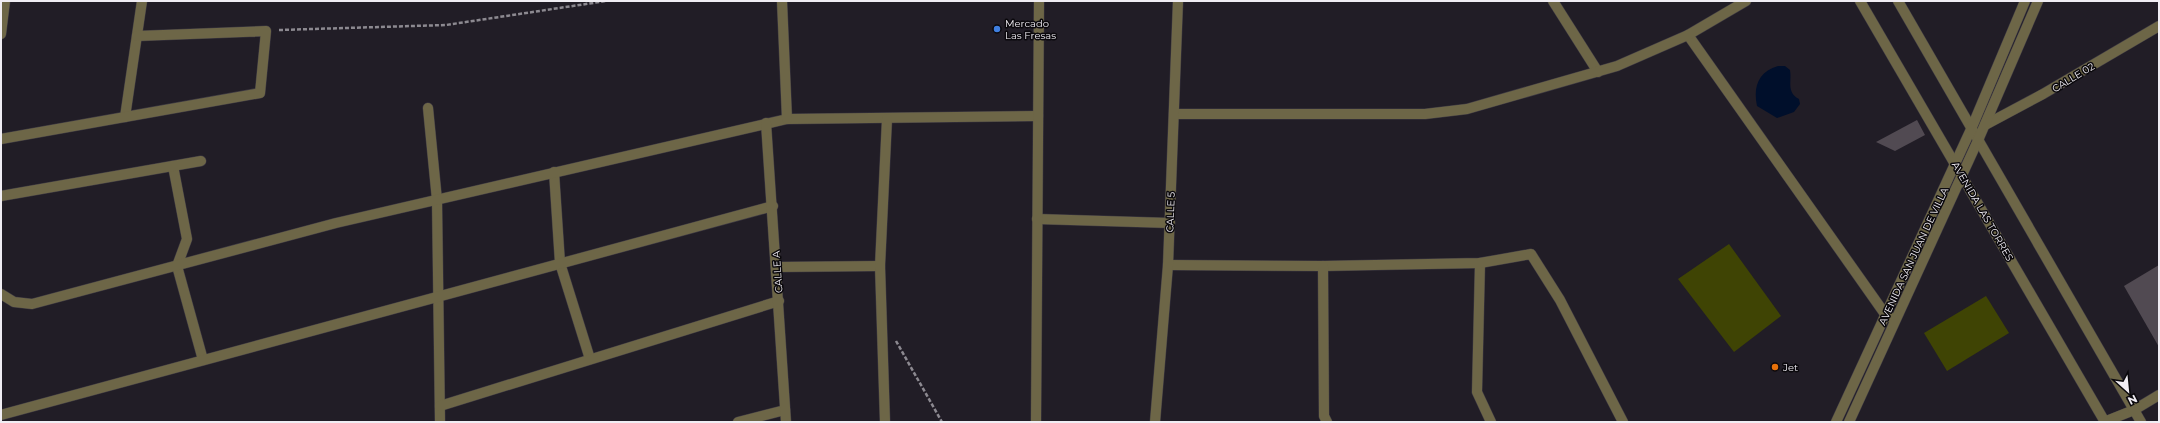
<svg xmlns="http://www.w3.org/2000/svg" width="2160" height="423" font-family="Montserrat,sans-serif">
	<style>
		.green { fill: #3f4404 }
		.water { fill: #000f2b }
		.building { fill: #514a52 }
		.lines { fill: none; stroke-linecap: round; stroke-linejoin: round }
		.minor-casing { stroke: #3e3a43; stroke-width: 11 }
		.tertiary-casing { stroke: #3e3a43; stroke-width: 11 }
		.path { stroke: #8c8990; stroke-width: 2.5; stroke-dasharray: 4 2; stroke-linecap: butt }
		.minor { stroke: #6d6647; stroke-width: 10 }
		.tertiary { stroke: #6d6647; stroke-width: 10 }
		.shop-dot { fill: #3f7fe0; stroke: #0a080c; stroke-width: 1.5 }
		.food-dot { fill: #e8710a; stroke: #0a080c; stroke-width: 1.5 }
		.labels { text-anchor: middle; stroke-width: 3; stroke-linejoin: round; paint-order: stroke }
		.poi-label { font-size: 10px; fill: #f0edf3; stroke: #0a080c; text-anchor: start }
		.street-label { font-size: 10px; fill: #f0edf3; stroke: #0a080c }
	</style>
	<rect width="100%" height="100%" fill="#211d26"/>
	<g class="green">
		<path d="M1729,244L1781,316L1734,352L1678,279Z"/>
		<path d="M1986,296L2009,333L1947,371L1924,333Z"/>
	</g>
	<path class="water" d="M1778,66H1785L1790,70C1792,82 1786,92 1799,99L1800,104L1794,112L1777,118L1757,106C1753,87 1758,72 1778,66Z"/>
	<g class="building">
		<path d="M1917,120L1925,135L1895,151L1876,142Z"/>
		<path d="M2159,265V347L2124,286Z"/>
	</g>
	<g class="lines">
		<g class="minor-casing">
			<g id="minor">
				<path d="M1553,1L1598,72"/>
				<path d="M1688,35L1885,314L1895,320"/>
				<path d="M428,108L437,200L440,422"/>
				<path d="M1174,114H1425L1467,109L1617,66L1688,35L1746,1"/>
				<path d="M125,117L142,1"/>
				<path d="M1985,125L2043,94L2159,26"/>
				<path d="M1,139L260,93L266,31L137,36"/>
				<path d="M173,166L187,239L177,266L203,360"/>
				<path d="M554,172L560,263L590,359"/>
				<path d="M1,196L201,161"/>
				<path d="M1037,219L1170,223"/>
				<path d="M1480,263L1477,392L1491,422"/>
				<path d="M1168,265L1323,266L1480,263L1531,254L1560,300L1623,422"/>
				<path d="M1323,266L1324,416L1327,422"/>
				<path d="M776,267L880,266"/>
				<path d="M1,294L14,302L32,304L336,223L787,119L1038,116"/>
				<path d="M440,406L779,301"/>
				<path d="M1,415L773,206"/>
				<path d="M738,422L785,410"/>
				<path d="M885,422L880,266L887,119"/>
				<path d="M1036,422L1039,1"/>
				<path d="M1155,422L1168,265L1178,1"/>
				<path d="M2104,422L2134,410L2159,395"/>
			</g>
		</g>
		<g class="tertiary-casing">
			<g id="tertiary">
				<path d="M782,1L787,119"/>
				<path d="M1860,1L2105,422"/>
				<path d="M1898,1L2141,422"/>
				<path d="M1,34L5,1"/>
				<path d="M766,123L786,422"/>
				<path d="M1836,422L1972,127L2025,1"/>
				<path d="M1849,422L1979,138L2038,1"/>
			</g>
		</g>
		<g class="path">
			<path d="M279,30L446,25L606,1"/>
			<path d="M896,341L942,422"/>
		</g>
		<use href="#minor" class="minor"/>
		<use href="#tertiary" class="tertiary"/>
	</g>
	<circle class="shop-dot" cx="997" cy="29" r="4"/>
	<circle class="food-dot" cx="1775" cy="367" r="4"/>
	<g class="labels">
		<g class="poi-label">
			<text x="1005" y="27">Mercado<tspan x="1005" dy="12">Las Fresas</tspan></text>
			<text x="1783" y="371">Jet</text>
		</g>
		<g class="street-label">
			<text transform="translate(2073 77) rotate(-31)" y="4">CALLE 02</text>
			<text transform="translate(1983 211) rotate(60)" y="4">AVENIDA LAS TORRES</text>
			<text transform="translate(1170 212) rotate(-88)" y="4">CALLE 5</text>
			<text transform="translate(1913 256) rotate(-65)" y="4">AVENIDA SAN JUAN DE VILLA</text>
			<text transform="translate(777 272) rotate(-94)" y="4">CALLE A</text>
		</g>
	</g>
	<rect width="2160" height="423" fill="none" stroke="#f0edf3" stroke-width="4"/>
	<g transform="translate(2128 391) rotate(153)" stroke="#0a080c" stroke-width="3" paint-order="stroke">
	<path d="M0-3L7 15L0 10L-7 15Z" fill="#f0edf3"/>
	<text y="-6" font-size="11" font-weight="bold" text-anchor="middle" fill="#f0edf3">N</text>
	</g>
</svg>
